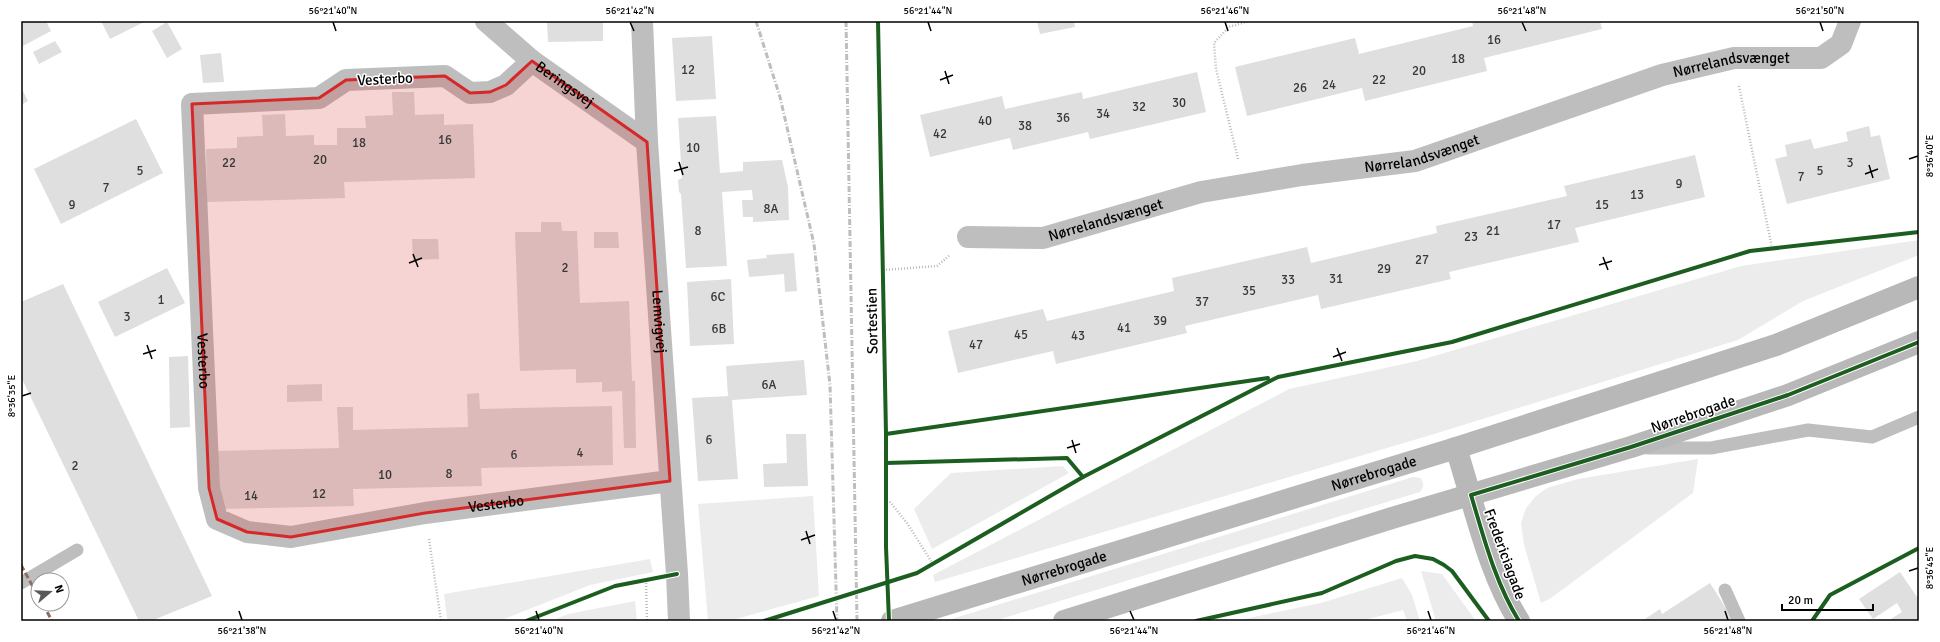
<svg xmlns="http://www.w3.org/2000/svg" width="1940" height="642" font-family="Signika,sans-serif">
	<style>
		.green { fill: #ececec }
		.building { fill: #dfdfdf }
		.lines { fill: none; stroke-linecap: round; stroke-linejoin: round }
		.path { stroke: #b9b9b9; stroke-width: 2.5; stroke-dasharray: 1 2; stroke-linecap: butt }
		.lane { stroke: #bebebe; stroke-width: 13 }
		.street { stroke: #bebebe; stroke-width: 22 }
		.secondary { stroke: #b8b8b8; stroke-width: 22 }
		.rail { stroke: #bebebe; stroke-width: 3; stroke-dasharray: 6 2 1 2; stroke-linecap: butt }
		.quiet { stroke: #8d6e63; stroke-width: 3; stroke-dasharray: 6 3; stroke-linecap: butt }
		.cycleway-casing { stroke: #fff; stroke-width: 6 }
		.cycleway { stroke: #1b5e20; stroke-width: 4 }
		.marked { fill: #d62828; fill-opacity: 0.2; stroke: #d62828; stroke-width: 3; stroke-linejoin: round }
		.ticks { fill: none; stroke: #000; stroke-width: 1.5 }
		.labels { text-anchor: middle; stroke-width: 3; stroke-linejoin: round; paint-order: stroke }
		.number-label { font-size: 13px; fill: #383838 }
		.street-label { font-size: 15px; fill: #000; stroke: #fff }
		.neatline { fill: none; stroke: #000; stroke-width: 1.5 }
		.ticks-label { font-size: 10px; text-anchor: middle; fill: #000 }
	</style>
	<rect width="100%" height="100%" fill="#fff"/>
	<g class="green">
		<path d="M1919,240V255L1803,301L1738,340L1434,434L935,582L933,575L1289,389L1417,361L1741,266Z"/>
		<path d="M1698,459L1693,493L1551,598L1541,603L1524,545L1521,523L1526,508L1536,496L1547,488L1578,479Z"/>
		<path d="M1063,466L1069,473L932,549L914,509L951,473Z"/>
		<path d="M1413,477L1421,478C1424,484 1424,487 1420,492L994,621H945Z"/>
		<path d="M813,496L819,596L729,621H708L698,504Z"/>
		<path d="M650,559L653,572L590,585L499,621H449L447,618L444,594Z"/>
		<path d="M1421,571L1442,574L1476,621H1436Z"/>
		<path d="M1402,578L1412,595L1420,621H1407L1403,610L1361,621H1234L1321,603Z"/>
		<path d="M635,601L637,621H551L568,614Z"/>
	</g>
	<g class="building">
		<path d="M21,21H46L51,31L21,47Z"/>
		<path d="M101,21H146L110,39Z"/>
		<path d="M547,21H603V41L548,42Z"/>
		<path d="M1037,21H1074L1075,27L1040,34Z"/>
		<path d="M1472,21H1600L1602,29L1484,58L1487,71L1365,101L1362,88L1247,116L1235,67L1355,38L1359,54L1473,26Z"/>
		<path d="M167,22L182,49L167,58L152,31Z"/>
		<path d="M712,36L716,99L676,101L672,38Z"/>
		<path d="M55,41L62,52L39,64L33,52Z"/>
		<path d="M221,53L224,82L203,83L200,55Z"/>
		<path d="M1197,72L1206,112L1090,139L1088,132L1013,150L1010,138L930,157L920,115L1002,96L1005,109L1082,92L1083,99Z"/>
		<path d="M21,87L28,101L21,105Z"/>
		<path d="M392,92H414L415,115L444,114V125L473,124L475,178L344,182L345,198L207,202L206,149L237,148V137L263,136L262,115L285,114L286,136L314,135V145H337V128H366L365,116L393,115Z"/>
		<path d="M716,116L720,173L743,171V162L782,160L788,187L789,220L753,222V217H743L742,200H753L752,190L722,192L727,266L686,268L681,194L679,192L678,180L682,178L678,118Z"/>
		<path d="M136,119L163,173L61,224L34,169Z"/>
		<path d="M1869,126L1871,137L1880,135L1890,179L1787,204L1775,159L1787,156L1785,145L1811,139L1814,149L1848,141L1846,132Z"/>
		<path d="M1695,155L1705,197L1575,228L1579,242L1449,272L1451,279L1321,309L1318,295L1185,326L1187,333L1056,364L1053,351L958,373L948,331L1043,309L1047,321L1174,291L1172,278L1307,247L1311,263L1437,233L1436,226L1567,196L1564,186Z"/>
		<path d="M541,222H561L562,231H577L580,303L629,301L632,381H635L636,448H624L622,391L602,392V382L576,383V369L520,371L515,232H541Z"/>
		<path d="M594,232H618L619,248H594Z"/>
		<path d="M412,239H438L439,259L413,260Z"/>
		<path d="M794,253L797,291L785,292L784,274L749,277L747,260L767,258L766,255Z"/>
		<path d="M167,268L185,303L115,337L98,302Z"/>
		<path d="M731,279L734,344L690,346L687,282Z"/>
		<path d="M63,284L212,596L151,621H139L21,377V302Z"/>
		<path d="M188,356L190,427L170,428L169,357Z"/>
		<path d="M804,360L807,395L732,400L738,479L698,481L692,398L728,396L726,366Z"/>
		<path d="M322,384V401L287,402V385Z"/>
		<path d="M479,393L480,409L612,406L613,465L481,468L482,486L353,489L354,506L217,509L215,451L339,448L337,407H353V430L468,427L467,394Z"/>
		<path d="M786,434H806L808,486L764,487L763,464L787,463Z"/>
		<path d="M1900,572L1919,600V621H1888L1902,612L1897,603L1873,619L1859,599Z"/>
		<path d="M1710,583L1734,621H1642L1660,609L1662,614Z"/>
	</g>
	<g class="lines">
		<g class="path">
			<path d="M1739,86L1772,248"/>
			<path d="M1238,159L1216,69L1214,43L1229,27L1249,21"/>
			<path d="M883,270L937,266L950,255"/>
			<path d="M886,497L907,523L933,564"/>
			<path d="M429,539L441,621"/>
			<path d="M646,580L647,621"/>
		</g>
		<g class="lane">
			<path d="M1647,448H1711L1808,430L1872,437L1919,417"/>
			<path d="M21,583L77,550"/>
			<path d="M1725,590L1739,621"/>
		</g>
		<g class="street">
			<path id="s1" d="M486,21L532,61L647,142"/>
			<path id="s2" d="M642,21L647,142L677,574L679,621"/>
			<path id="s3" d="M532,61L506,85L490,92L470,93L445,76L346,80L319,98L192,104L209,488L217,519L247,532L291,537L425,513L670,481"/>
			<path id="s4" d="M968,237L1043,238L1201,192L1302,175L1415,161L1662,75L1734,58H1821L1841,44L1850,21"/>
		</g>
		<g class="secondary">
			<path d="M1456,448C1474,504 1488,572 1519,621"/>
			<path id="s5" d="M892,621L1456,448L1776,345L1919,287"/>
			<path d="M1064,621L1392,518L1631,447L1788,395L1919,342"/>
		</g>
		<g class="rail">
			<path d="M756,21L780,97L814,244L830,385L837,621"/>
			<path d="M846,21L857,621"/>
		</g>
		<g class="quiet">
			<path d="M21,565L38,596"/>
			<path d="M43,604L52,621"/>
		</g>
		<g class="cycleway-casing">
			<g id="cycleway">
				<path d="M878,21L886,434V547L889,621"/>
				<path d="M886,434L1268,378"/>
				<path d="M886,463L1067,458L1083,477"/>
				<path d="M526,621L615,586L677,574"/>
				<path d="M764,621L917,573L1083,477L1278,377L1452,342L1750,251L1919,232"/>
				<path d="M1196,621L1322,593L1396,561L1415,556L1433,559L1444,565L1452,571L1489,621"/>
				<path d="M1519,621C1495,582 1484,538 1471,495L1631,447L1788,395L1919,342"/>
				<path d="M1812,621L1830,595L1919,548"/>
			</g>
		</g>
		<use href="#cycleway" class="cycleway"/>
	</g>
	<path class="marked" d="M532,61L647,142L670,481L425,513L291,537L247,532L217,519L209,488L192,104L319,98L346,80L445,76L470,93L490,92L506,85Z"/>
	<path class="ticks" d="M333,22L336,31M630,22L634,31M928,22L931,31M1225,22L1228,31M1522,22L1526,31M1820,22L1823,31M945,71L949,84M940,80L953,75M1909,159L1918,156M679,162L683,175M1869,165L1873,178M674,171L688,167M1865,174L1878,169M413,254L418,267M1603,257L1608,270M409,263L422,258M1599,265L1612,261M147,345L152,359M1337,348L1342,361M143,354L156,350M1333,357L1346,352M22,396L31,393M1072,440L1076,453M1067,448L1080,444M806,531L810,544M801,540L815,535M1909,571L1918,568M239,611L242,620M536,611L539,620M833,611L836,620M1130,611L1134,620M1428,611L1431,620M1725,611L1728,620"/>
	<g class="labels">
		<g class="number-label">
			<text x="1494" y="44">16</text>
			<text x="1458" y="63">18</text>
			<text x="688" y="74">12</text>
			<text x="1419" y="75">20</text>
			<text x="1379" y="84">22</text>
			<text x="1329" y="89">24</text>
			<text x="1300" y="92">26</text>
			<text x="1179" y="107">30</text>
			<text x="1139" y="111">32</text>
			<text x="1103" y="118">34</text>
			<text x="1063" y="122">36</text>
			<text x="985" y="125">40</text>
			<text x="1025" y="130">38</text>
			<text x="940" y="138">42</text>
			<text x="445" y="144">16</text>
			<text x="359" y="147">18</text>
			<text x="693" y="152">10</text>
			<text x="320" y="164">20</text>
			<text x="229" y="167">22</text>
			<text x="1850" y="167">3</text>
			<text x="140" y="175">5</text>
			<text x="1820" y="175">5</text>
			<text x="1801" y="181">7</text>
			<text x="1679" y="188">9</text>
			<text x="106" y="192">7</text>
			<text x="1637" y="199">13</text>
			<text x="72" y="209">9</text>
			<text x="1602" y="209">15</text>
			<text x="771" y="213">8A</text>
			<text x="1554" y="229">17</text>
			<text x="698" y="235">8</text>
			<text x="1493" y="235">21</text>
			<text x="1471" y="241">23</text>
			<text x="1422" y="264">27</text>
			<text x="565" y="272">2</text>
			<text x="1384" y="273">29</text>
			<text x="1336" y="283">31</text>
			<text x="1288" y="284">33</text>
			<text x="1249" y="295">35</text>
			<text x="718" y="301">6C</text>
			<text x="161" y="304">1</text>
			<text x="1202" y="306">37</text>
			<text x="127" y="321">3</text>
			<text x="1160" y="325">39</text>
			<text x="1124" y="332">41</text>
			<text x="719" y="333">6B</text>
			<text x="1021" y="339">45</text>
			<text x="1078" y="340">43</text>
			<text x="976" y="349">47</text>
			<text x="769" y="389">6A</text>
			<text x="709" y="444">6</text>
			<text x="580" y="457">4</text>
			<text x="514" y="459">6</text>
			<text x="75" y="470">2</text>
			<text x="449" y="478">8</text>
			<text x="385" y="479">10</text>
			<text x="319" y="498">12</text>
			<text x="251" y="500">14</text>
		</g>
		<g class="street-label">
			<text dy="5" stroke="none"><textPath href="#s4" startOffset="788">Nørrelandsvænget</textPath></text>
			<text transform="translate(385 79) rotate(-3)" y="5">Vesterbo</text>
			<text dy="5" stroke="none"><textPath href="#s1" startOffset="101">Beringsvej</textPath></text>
			<text dy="5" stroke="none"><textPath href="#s4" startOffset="464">Nørrelandsvænget</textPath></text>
			<text dy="5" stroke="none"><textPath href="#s4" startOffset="140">Nørrelandsvænget</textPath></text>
			<text dy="5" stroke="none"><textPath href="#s2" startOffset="301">Lemvigvej</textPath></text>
			<text transform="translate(872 321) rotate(-91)" y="5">Sortestien</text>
			<text dy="5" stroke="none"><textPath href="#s3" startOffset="619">Vesterbo</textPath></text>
			<text transform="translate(1693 414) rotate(-19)" y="5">Nørrebrogade</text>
			<text dy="5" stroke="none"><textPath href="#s5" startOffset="504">Nørrebrogade</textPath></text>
			<text dy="5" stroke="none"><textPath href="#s3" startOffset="1063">Vesterbo</textPath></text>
			<text transform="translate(1505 554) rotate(70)" y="5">Fredericiagade</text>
			<text dy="5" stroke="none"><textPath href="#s5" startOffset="180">Nørrebrogade</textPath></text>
		</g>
	</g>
	<rect width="1940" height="642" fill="none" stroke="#ffffff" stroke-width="44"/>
	<g transform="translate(50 592) rotate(71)"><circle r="19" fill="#ffffff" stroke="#999999"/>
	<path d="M0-3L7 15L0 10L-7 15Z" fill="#595959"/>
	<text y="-6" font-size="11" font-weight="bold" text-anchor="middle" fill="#000000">N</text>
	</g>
	<path d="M1782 604v6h91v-6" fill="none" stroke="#000000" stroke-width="2"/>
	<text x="1788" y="604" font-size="12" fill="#000000" stroke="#ffffff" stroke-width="3" paint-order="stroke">20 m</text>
	<rect x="22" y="22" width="1896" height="598" class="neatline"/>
	<g class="ticks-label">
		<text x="333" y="14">56°21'40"N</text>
		<text x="630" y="14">56°21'42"N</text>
		<text x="928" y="14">56°21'44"N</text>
		<text x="1225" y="14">56°21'46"N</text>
		<text x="1522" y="14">56°21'48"N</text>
		<text x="1820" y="14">56°21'50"N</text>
		<text transform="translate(1929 156) rotate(-90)" y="4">8°36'40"E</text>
		<text transform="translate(11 396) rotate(-90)" y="4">8°36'35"E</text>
		<text transform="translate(1929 568) rotate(-90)" y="4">8°36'45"E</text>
		<text x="242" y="634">56°21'38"N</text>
		<text x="539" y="634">56°21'40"N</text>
		<text x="836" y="634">56°21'42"N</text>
		<text x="1134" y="634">56°21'44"N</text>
		<text x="1431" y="634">56°21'46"N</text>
		<text x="1728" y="634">56°21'48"N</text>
	</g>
</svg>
